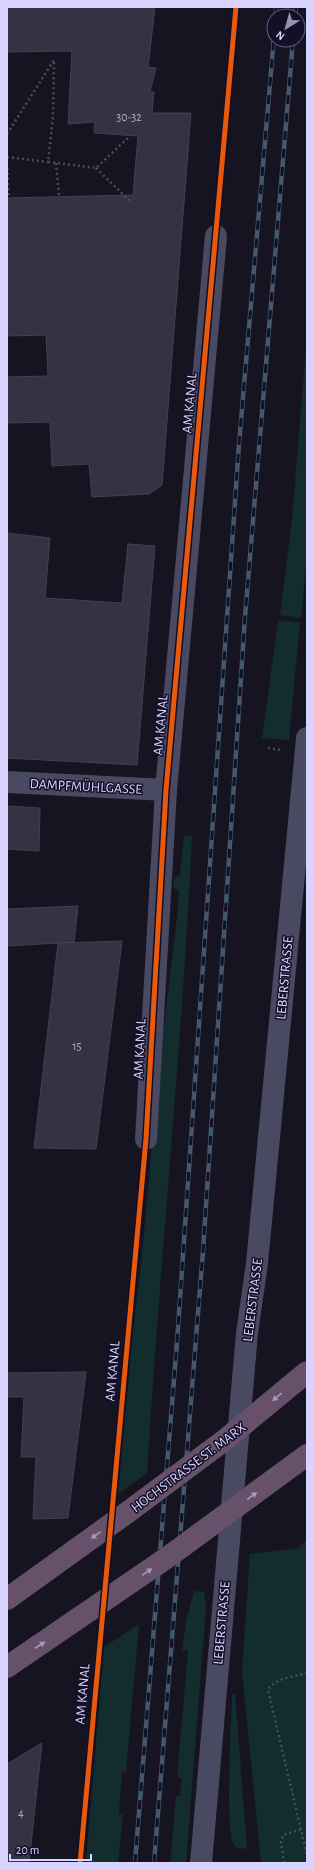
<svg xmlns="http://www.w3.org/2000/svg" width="314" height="1870" font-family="'Alegreya Sans',sans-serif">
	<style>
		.green { fill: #132c2d }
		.building { fill: #343243; stroke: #433f54 }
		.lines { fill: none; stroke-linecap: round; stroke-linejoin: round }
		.path { stroke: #44505f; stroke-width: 2.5; stroke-dasharray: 2 3; stroke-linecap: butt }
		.minor { stroke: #4a4962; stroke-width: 22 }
		.rail-casing { stroke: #43596b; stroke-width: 4.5 }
		.rail { stroke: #130f26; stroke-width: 3; stroke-dasharray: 9; stroke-linecap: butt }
		.highway-bridge { stroke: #67516a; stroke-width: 22 }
		.cycleway-casing { stroke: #130f26; stroke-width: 8 }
		.cycleway { stroke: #e8590c; stroke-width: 5 }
		.oneway { fill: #a699bc }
		.labels { text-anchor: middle; stroke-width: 3; stroke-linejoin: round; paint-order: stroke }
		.number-label { font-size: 12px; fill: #b0acd0 }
		.street-label { font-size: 14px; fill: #d9d4ff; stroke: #130f26 }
	</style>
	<rect width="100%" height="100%" fill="#161421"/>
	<g class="green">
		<path d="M307,336V554L301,618L280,615L292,520Z"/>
		<path d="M278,621L300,622L289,740L262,738Z"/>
		<path d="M184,835L192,836C182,1049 160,1260 147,1473L118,1494L134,1320L141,1265L160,1059L178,909L179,890L173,887L174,877L180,875Z"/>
		<path d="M307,1540V1863H261L242,1670L250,1554L298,1548Z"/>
		<path d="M194,1591L204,1592L206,1608L186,1863H170L176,1796H180L182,1779L177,1777L188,1651L182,1650L186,1622Z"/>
		<path d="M139,1624L126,1773L122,1772L119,1814L123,1815L118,1863H86L104,1647Z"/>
		<path d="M232,1694H235L247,1848L240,1849L234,1846C224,1830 232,1720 232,1694Z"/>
	</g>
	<g class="building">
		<path d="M7,7H155L148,67L156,68L150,92H154L152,113H191L162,485L149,494L92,497L89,464L52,466L50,422L7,423V377L48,376L46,335L7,336V198L133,195L138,136L94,133L95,122L68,124L72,51L7,52Z"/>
		<path d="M7,533L50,538L45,598L122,603L128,544L155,546L137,765L7,758Z"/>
		<path d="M7,806L40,808L39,851L7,849Z"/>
		<path d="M78,906L74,942L59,943L122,941L96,1149L34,1148L58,943L7,946V909Z"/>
		<path d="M86,1372L68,1518L33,1519L36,1457H21L24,1397H7V1373Z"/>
		<path d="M42,1743L29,1863H7V1764Z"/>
	</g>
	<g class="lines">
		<g class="path">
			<path d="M7,134L54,60L53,117L48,162L96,168L130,136"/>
			<path d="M7,157L48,162"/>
			<path d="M7,163L9,198"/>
			<path d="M56,163L59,196"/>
			<path d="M96,168L132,203"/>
			<path d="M268,748L281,750"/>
			<path d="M307,1673C294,1677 276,1677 268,1690L307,1855"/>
			<path d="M284,1863L281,1842L283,1835L301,1829"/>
		</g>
		<g class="minor">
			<path d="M7,782L166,790"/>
			<path d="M146,1139L166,790L216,236"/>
			<path d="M201,1863L247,1333L257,1263L307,738"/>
		</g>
		<g class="rail-casing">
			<g id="rail">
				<path d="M276,16V7"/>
				<path d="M295,16L296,7"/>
				<path d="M135,1863L177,1342L239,444L274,37"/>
				<path d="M154,1863L203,1251L245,617L293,40"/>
			</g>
		</g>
		<use href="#rail" class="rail"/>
		<g class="highway-bridge">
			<path d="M7,1599L128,1512L226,1439L307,1372"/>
			<path d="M7,1667L168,1557L307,1455"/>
		</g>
		<g class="cycleway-casing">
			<path id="cycleway" d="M80,1863L146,1139L166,790L236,7"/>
		</g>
		<use href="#cycleway" class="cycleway"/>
	</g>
	<defs><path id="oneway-solid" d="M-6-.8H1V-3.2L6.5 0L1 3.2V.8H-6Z"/></defs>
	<g class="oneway">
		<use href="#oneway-solid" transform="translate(277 1397) rotate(140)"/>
		<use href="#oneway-solid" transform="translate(252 1496) rotate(-36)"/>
		<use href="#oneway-solid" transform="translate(96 1535) rotate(145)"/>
		<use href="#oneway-solid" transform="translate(147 1572) rotate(-35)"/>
		<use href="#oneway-solid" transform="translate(40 1645) rotate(-33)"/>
	</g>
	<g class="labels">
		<g class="number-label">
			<text x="129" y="121">30-32</text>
			<text x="77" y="1050">15</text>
			<text x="21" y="1817">4</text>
		</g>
		<g class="street-label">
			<text transform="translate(189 403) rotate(-85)" y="5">AM KANAL</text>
			<text transform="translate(160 725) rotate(-85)" y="5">AM KANAL</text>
			<text transform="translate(86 786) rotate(3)" y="5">DAMPFMÜHLGASSE</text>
			<text transform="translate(284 978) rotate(-85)" y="5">LEBERSTRASSE</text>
			<text transform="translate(139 1049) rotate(-87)" y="5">AM KANAL</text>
			<text transform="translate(252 1300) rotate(-83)" y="5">LEBERSTRASSE</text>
			<text transform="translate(112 1371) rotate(-85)" y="5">AM KANAL</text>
			<text transform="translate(188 1467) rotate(-37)" y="5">HOCHSTRASSE ST. MARX</text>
			<text transform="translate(221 1623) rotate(-85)" y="5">LEBERSTRASSE</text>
			<text transform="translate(82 1694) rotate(-85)" y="5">AM KANAL</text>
		</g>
	</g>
	<rect width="314" height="1870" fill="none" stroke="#d9d4ff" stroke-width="16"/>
	<g transform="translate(286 28) rotate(217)"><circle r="19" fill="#130f26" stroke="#625e7d"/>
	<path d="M0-3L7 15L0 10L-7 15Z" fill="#9591b1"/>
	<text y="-6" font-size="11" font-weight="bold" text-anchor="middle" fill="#d9d4ff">N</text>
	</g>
	<path d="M10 1854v6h81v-6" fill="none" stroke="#d9d4ff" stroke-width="2"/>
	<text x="16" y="1854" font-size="12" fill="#d9d4ff" stroke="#130f26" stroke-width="3" paint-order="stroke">20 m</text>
</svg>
